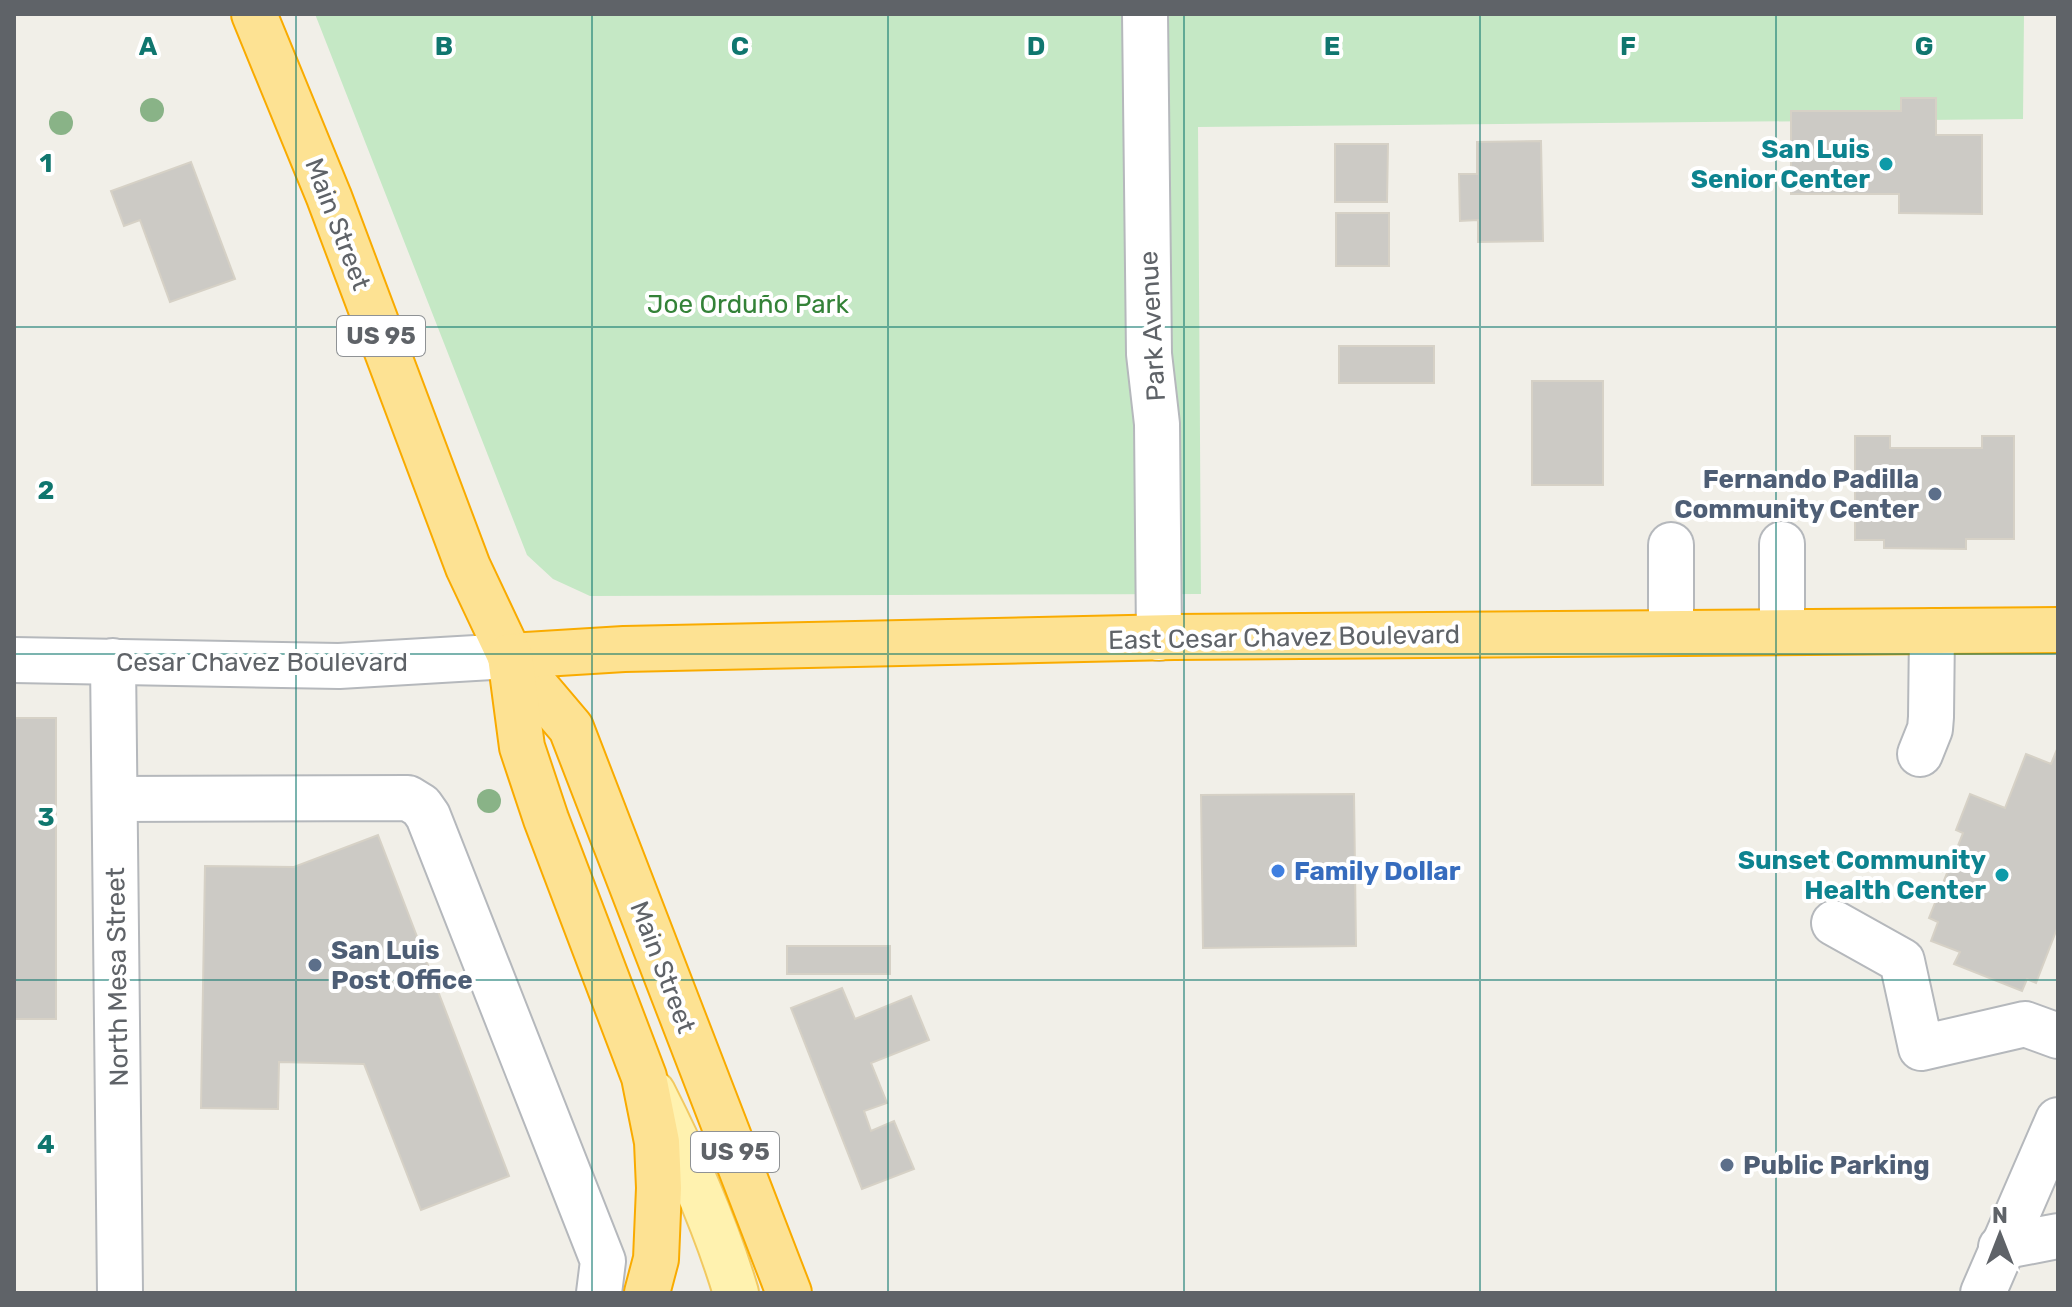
<svg xmlns="http://www.w3.org/2000/svg" width="2072" height="1307" font-family="Rubik,sans-serif">
	<style>
		.green { fill: #c5e8c5 }
		.building { fill: #cccac5; stroke: #d6d1c6; stroke-width: 2 }
		.lines { fill: none; stroke-linecap: round; stroke-linejoin: round }
		.minor-casing { stroke: #b5b8bc; stroke-width: 48 }
		.major-casing { stroke: #f2c960; stroke-width: 48 }
		.highway-casing { stroke: #f9ab00; stroke-width: 48 }
		.minor { stroke: #fff; stroke-width: 44 }
		.major { stroke: #fff2af; stroke-width: 44 }
		.highway { stroke: #fde293; stroke-width: 44 }
		.tree { fill: #89b387 }
		.grid { fill: none; stroke: #0f766e; stroke-width: 2; stroke-opacity: 0.55 }
		.culture-dot { fill: #0f9aa8; stroke: #fff; stroke-width: 3 }
		.service-dot { fill: #5c6f8a; stroke: #fff; stroke-width: 3 }
		.shop-dot { fill: #3f7fe0; stroke: #fff; stroke-width: 3 }
		.labels { text-anchor: middle; stroke-width: 8; stroke-linejoin: round; paint-order: stroke }
		.shield { fill: #fff; stroke: #8f9295; stroke-width: 2 }
		.shield-label { font-size: 24px; font-weight: bold; fill: #5f6368 }
		.culture-label { font-size: 26px; font-weight: bold; fill: #0d838f; stroke: #fff; text-anchor: end }
		.street-label { font-size: 26px; fill: #5f6368; stroke: #fff }
		.park-label { font-size: 26px; fill: #348238; stroke: #fff }
		.service-label { font-size: 26px; font-weight: bold; fill: #4e5e75; stroke: #fff; text-anchor: start }
		.shop-label { font-size: 26px; font-weight: bold; fill: #366cbe; stroke: #fff; text-anchor: start }
		.grid-label { font-size: 26px; text-anchor: middle; font-weight: bold; fill: #0f766e; stroke: #fff; stroke-width: 8; stroke-linejoin: round; paint-order: stroke }
	</style>
	<rect width="100%" height="100%" fill="#f1efe8"/>
	<path class="green" d="M315,14H2024L2023,119L1198,127L1201,594L590,596L553,579L527,555Z"/>
	<g class="building">
		<path d="M1901,98H1936V135H1982V214L1899,213V194H1791V111H1901Z"/>
		<path d="M1541,141L1543,241L1478,242V220L1460,221L1459,174H1477V142Z"/>
		<path d="M1335,144H1388L1387,202H1335Z"/>
		<path d="M191,162L235,279L170,302L140,220L124,226L111,191Z"/>
		<rect x="1336" y="213" width="53" height="53"/>
		<rect x="1339" y="346" width="95" height="37"/>
		<rect x="1532" y="381" width="71" height="104"/>
		<path d="M1855,436H1890V448H1982V436H2014V539H1966V549L1884,548V540H1855Z"/>
		<rect x="14" y="718" width="42" height="301"/>
		<path d="M2058,747V926L2036,983L2027,979L2022,991L1954,964L1960,952L1931,941L1938,922L1929,918L1963,833L1956,830L1970,794L2005,808L2026,754L2051,764Z"/>
		<path d="M1354,794L1356,946L1203,948L1201,795Z"/>
		<path d="M378,835L509,1176L421,1210L364,1064L279,1062L278,1109L201,1108L205,866L294,867Z"/>
		<rect x="787" y="946" width="103" height="28"/>
		<path d="M842,988L855,1019L911,996L929,1040L871,1063L887,1103L864,1111L871,1131L894,1121L914,1169L862,1189L791,1008Z"/>
	</g>
	<g class="lines">
		<g class="minor-casing">
			<g id="minor">
				<path d="M1145,14L1149,354L1157,424L1159,638"/>
				<path d="M1782,544V632"/>
				<path d="M1671,545V633"/>
				<path d="M14,660L339,666L510,656"/>
				<path d="M113,661L120,1293"/>
				<path d="M1920,754L1930,729L1931,717L1932,631"/>
				<path d="M115,799L408,798L421,806L428,816L603,1261L599,1293"/>
				<path d="M1834,923L1902,961L1921,1048L2025,1024L2058,1036"/>
				<path d="M2001,1247L2058,1236"/>
				<path d="M1983,1293L2058,1120"/>
			</g>
		</g>
		<g class="major-casing">
			<path id="major" d="M653,1093C686,1158 715,1223 736,1293"/>
		</g>
		<g class="highway-casing">
			<g id="highway">
				<path d="M254,14L329,197L468,567L510,656L571,728L789,1293"/>
				<path d="M510,656L624,649L1174,637L2058,630"/>
				<path d="M510,656L522,747L546,819L644,1077L657,1142L659,1188L656,1259L647,1293"/>
			</g>
		</g>
		<use href="#minor" class="minor"/>
		<use href="#major" class="major"/>
		<use href="#highway" class="highway"/>
	</g>
	<g class="tree">
		<circle cx="152" cy="110" r="12"/>
		<circle cx="61" cy="123" r="12"/>
		<circle cx="489" cy="801" r="12"/>
	</g>
	<path class="grid" d="M296,14V1293M592,14V1293M888,14V1293M1184,14V1293M1480,14V1293M1776,14V1293M14,327H2058M14,654H2058M14,980H2058"/>
	<g class="culture-dot">
		<circle cx="1886" cy="164" r="8"/>
		<circle cx="2002" cy="875" r="8"/>
	</g>
	<g class="service-dot">
		<circle cx="1935" cy="494" r="8"/>
		<circle cx="315" cy="965" r="8"/>
		<circle cx="1727" cy="1165" r="8"/>
	</g>
	<circle class="shop-dot" cx="1278" cy="871" r="8"/>
	<g class="labels">
		<g class="shield">
			<rect x="337" y="316" width="88" height="40" rx="6"/>
			<rect x="691" y="1132" width="88" height="40" rx="6"/>
		</g>
		<g class="shield-label">
			<text x="381" y="344">US 95</text>
			<text x="735" y="1160">US 95</text>
		</g>
		<g class="culture-label">
			<text x="1870" y="158">San Luis<tspan x="1870" dy="30">Senior Center</tspan></text>
			<text x="1986" y="869">Sunset Community<tspan x="1986" dy="30">Health Center</tspan></text>
		</g>
		<g class="street-label">
			<text transform="translate(338 224) rotate(69)" y="9">Main Street</text>
			<text transform="translate(1152 326) rotate(-93)" y="9">Park Avenue</text>
			<text transform="translate(1284 637) rotate(-1)" y="9">East Cesar Chavez Boulevard</text>
			<text x="262" y="671">Cesar Chavez Boulevard</text>
			<text transform="translate(663 967) rotate(69)" y="9">Main Street</text>
			<text transform="translate(117 977) rotate(-91)" y="9">North Mesa Street</text>
		</g>
		<g class="park-label">
			<text x="748" y="313">Joe Orduño Park</text>
		</g>
		<g class="service-label">
			<text x="1919" y="488" text-anchor="end">Fernando Padilla<tspan x="1919" dy="30">Community Center</tspan></text>
			<text x="331" y="959">San Luis<tspan x="331" dy="30">Post Office</tspan></text>
			<text x="1743" y="1174">Public Parking</text>
		</g>
		<g class="shop-label">
			<text x="1294" y="880">Family Dollar</text>
		</g>
	</g>
	<g class="grid-label">
		<text x="148" y="55">A</text>
		<text x="444" y="55">B</text>
		<text x="740" y="55">C</text>
		<text x="1036" y="55">D</text>
		<text x="1332" y="55">E</text>
		<text x="1628" y="55">F</text>
		<text x="1924" y="55">G</text>
		<text x="46" y="172">1</text>
		<text x="46" y="499">2</text>
		<text x="46" y="826">3</text>
		<text x="46" y="1153">4</text>
	</g>
	<rect width="2072" height="1307" fill="none" stroke="#5f6368" stroke-width="32"/>
	<g transform="translate(2000 1235)" stroke="#ffffff" stroke-width="6" paint-order="stroke">
	<path d="M0-6L14 30L0 20L-14 30Z" fill="#5f6368"/>
	<text y="-12" font-size="22" font-weight="bold" text-anchor="middle" fill="#5f6368">N</text>
	</g>
</svg>
